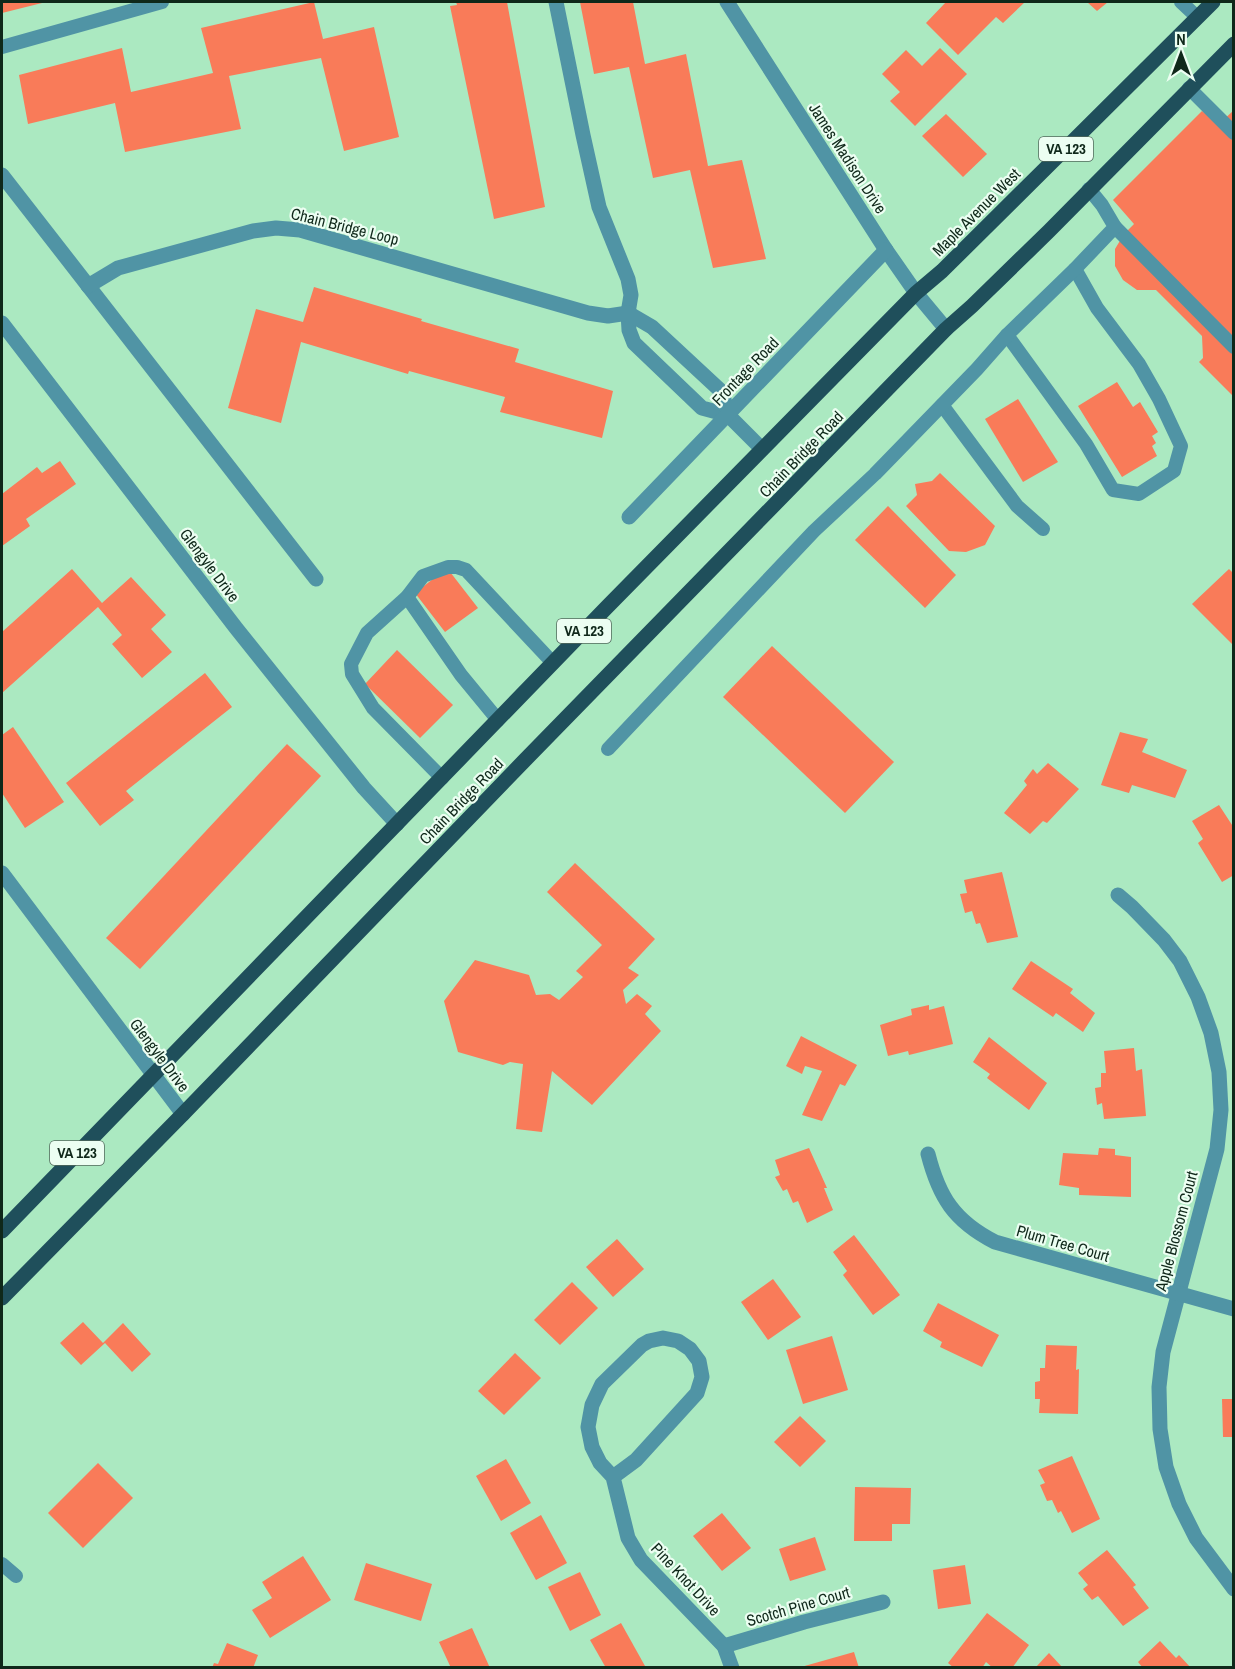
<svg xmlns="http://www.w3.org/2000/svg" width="1235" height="1669" font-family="'Archivo Narrow',sans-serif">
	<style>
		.building { fill: #f97b59 }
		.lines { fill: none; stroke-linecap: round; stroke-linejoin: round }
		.lane { stroke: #5094a5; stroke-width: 14 }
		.street { stroke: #5094a5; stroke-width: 15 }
		.primary { stroke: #1f4f5b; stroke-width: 15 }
		.labels { text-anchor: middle; stroke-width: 4.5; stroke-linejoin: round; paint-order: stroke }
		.shield { fill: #ecfef2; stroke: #51685b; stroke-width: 1.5 }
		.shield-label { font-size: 15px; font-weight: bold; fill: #0f281a }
		.street-label { font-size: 16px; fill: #0f281a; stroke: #ecfef2 }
	</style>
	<rect width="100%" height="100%" fill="#abe9c1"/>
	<g class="building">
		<path d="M2,2H46L2,13Z"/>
		<path d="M314,2L323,39L374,27L399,137L344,151L321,58L229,76L241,129L125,152L115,103L28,124L19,75L122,48L131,92L213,73L201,28Z"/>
		<path d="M456,2H507L545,207L494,219L450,6L457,5Z"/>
		<path d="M580,2H633L645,64L686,54L708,166L742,160L766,259L713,268L690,170L653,178L629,67L594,74Z"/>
		<path d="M946,2H1025L1003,23L996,17L958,55L926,23Z"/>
		<path d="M1087,2H1108L1097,11Z"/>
		<path d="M940,48L967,74L915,126L890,101L900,92L882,74L906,50L922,66Z"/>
		<path d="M1234,110V393L1232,395L1199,362L1203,358L1202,336L1156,290H1137L1123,280L1115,266V249L1124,234L1134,224L1113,200L1202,111L1219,124Z"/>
		<path d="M946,114L987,154L963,177L922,136Z"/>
		<path d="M314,287L422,319L421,321L519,349L515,362L613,391L602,438L500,412L505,397L409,371L408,374L301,342L281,423L228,408L256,309L303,322Z"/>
		<path d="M1117,382L1133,407L1140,402L1158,432L1152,436L1156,443L1152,446L1157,456L1122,477L1078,406Z"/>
		<path d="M1018,399L1058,462L1023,482L985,419Z"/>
		<path d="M60,461L76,484L26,519L30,526L2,546V494L37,467L42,473Z"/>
		<path d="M940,473L995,526L985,545L966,552L949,551L906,506L917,495L915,484L932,481Z"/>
		<path d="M888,506L956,575L925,608L855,540Z"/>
		<path d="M447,568L478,608L445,632L415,593Z"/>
		<path d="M72,569L102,603L131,577L166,615L151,629L172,652L142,678L112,644L122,635L98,607L2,693V632Z"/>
		<path d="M1229,569L1234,574V646L1192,604Z"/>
		<path d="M772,646L894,762L845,813L723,697Z"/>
		<path d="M397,650L453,705L420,738L365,684Z"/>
		<path d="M205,673L232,707L126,791L134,800L100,826L66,783Z"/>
		<path d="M13,727L64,802L25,828L2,793V735Z"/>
		<path d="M1120,732L1148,739L1142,752L1187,770L1175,798L1132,785L1129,793L1101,785Z"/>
		<path d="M287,744L321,776L140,969L106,938Z"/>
		<path d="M1048,763L1079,789L1047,823L1043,821L1030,834L1004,813L1027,785L1024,781L1033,769L1037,774Z"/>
		<path d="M1219,805L1234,828V875L1222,882L1198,843L1203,839L1192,821Z"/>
		<path d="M575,863L655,939L628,968L639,975L623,990L626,1004L637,994L652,1006L645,1014L661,1031L592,1105L552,1071L542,1132L516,1129L523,1064L510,1062L503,1065L458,1052L444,1001L475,960L529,975L536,995L550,994L559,1000L583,977L576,971L602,945L547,892Z"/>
		<path d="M1002,872L1018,937L987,943L980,923L976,924L972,911L965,913L960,894L967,893L964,880Z"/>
		<path d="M1031,961L1073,989L1070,993L1095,1013L1083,1032L1056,1013L1053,1017L1012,989Z"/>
		<path d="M929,1005V1010L944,1006L953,1044L909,1055L908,1051L888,1056L880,1025L912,1015L911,1009Z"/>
		<path d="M801,1036L857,1065L845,1086L840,1084L822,1121L802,1115L822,1071L805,1066L802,1074L786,1066Z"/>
		<path d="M989,1037L1047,1083L1029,1110L987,1078L990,1074L973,1062Z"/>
		<path d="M1134,1048L1136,1071L1142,1069L1146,1116L1104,1119L1102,1103L1097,1105L1095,1088L1101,1087V1073H1106L1104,1051Z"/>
		<path d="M809,1148L827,1188H824L833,1210L807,1223L798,1201L793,1203L787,1189L783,1191L775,1177L780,1175L775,1160Z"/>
		<path d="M1099,1148L1115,1149V1155L1131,1157V1197L1079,1195V1188L1059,1185L1063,1153L1098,1155Z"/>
		<path d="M854,1235L900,1295L873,1315L843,1275L847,1271L833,1252Z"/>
		<path d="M617,1239L644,1269L613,1297L586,1267Z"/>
		<path d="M773,1279L801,1317L768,1340L741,1302Z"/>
		<path d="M572,1282L598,1308L560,1345L534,1320Z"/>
		<path d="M938,1303L999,1335L982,1367L940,1347L942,1342L923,1331Z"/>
		<path d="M83,1322L103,1343L123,1323L151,1354L132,1372L105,1343L81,1365L60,1343Z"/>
		<path d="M832,1336L848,1390L803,1404L786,1350Z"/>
		<path d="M1046,1345L1077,1346L1076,1370L1079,1369L1078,1414L1039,1413L1040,1399H1035V1382L1040,1381V1368H1045Z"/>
		<path d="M515,1353L541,1378L504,1415L478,1391Z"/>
		<path d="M1222,1399H1234V1437H1223Z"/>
		<path d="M800,1416L826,1441L800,1467L774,1442Z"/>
		<path d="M1072,1456L1100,1519L1072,1533L1061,1511L1058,1513L1052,1500L1047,1501L1040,1485L1045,1483L1038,1470Z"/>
		<path d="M506,1459L531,1503L501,1521L476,1476Z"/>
		<path d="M98,1463L133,1498L83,1548L48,1513Z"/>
		<path d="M855,1487L911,1488L910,1524H892V1541H854Z"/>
		<path d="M722,1513L751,1548L722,1571L693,1536Z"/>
		<path d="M541,1515L567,1563L536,1580L510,1533Z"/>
		<path d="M815,1537L826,1570L790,1581L779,1549Z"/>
		<path d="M1107,1550L1136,1585L1133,1587L1149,1608L1123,1626L1098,1596L1092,1600L1083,1589L1088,1585L1078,1573Z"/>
		<path d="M303,1556L331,1600L270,1638L252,1610L272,1598L262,1582Z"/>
		<path d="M366,1563L432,1584L421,1621L354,1600Z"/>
		<path d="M965,1565L971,1604L938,1609L933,1570Z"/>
		<path d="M580,1572L601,1615L570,1631L548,1587Z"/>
		<path d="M987,1613L1029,1645L1012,1668H993L986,1662L982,1668H954L948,1663Z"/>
		<path d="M621,1623L645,1666L641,1668H606L590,1640Z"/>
		<path d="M472,1628L490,1668H451L439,1642Z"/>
		<path d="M1160,1641L1176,1658L1179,1655L1191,1668H1143L1138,1662Z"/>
		<path d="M227,1643L258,1655L253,1668H212L214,1663L218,1664Z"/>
		<path d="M854,1652L859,1668H801V1667Z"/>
		<path d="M1049,1653L1063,1668H1035Z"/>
	</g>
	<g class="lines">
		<g class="lane">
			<path d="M1181,2L1197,17"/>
			<path d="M2,47L162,2"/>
			<path d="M1189,88L1234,133"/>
			<path d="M1115,227L1234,347"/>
			<path d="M1007,335L1086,444L1113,490L1139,494L1174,471L1181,446L1159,399L1139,364L1097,308L1075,269"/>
			<path d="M942,405L1017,506L1043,529"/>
			<path d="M407,597L461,675L498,720"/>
			<path d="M608,749L814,531L875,474L977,369L1007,335L1075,269L1115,227L1102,205L1089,189"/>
			<path d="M442,778L373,708L352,674L351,664L367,633L407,597L423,576L448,567H457L466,570L553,663"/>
			<path d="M2,1564L16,1576"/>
		</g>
		<g class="street">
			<path d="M556,2L583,135L599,207L628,279L631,295L628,313L629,330L634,343L702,408L728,415"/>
			<path d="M727,2L886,250L916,293L946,329"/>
			<path d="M2,175L316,579"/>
			<path d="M88,286L118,268L253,231L276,228L300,230L588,313L608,316L628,313L652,327L722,392L728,415L762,449"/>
			<path d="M2,323L236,628L364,788L397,824"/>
			<path d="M629,517L886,250"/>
			<path d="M2,873L183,1114"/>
			<path d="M1118,895L1132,907L1164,940L1180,961L1198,997L1211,1033L1219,1072L1221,1110L1217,1149L1163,1352L1159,1387L1160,1429L1166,1467L1179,1504L1196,1538L1234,1589"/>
			<path d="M928,1154C939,1197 954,1221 995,1242L1234,1309"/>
			<path d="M613,1477L636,1460L697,1393L702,1377L699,1361L690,1349L678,1341L663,1338L649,1341L642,1345L602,1384L592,1405L588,1427L592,1447L600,1463L613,1477L628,1538L641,1560L724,1646L732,1668"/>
			<path d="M724,1646L804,1622L883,1602"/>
		</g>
		<g class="primary">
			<path d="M2,1231L607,607L916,293L942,271L1057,157L1213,2"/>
			<path d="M2,1298L183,1114L524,761L946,329L972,306L1049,231L1234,44"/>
		</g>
	</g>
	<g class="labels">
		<g class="shield">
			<rect x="1039" y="137" width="54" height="24" rx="4.5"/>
			<rect x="557" y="619" width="54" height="24" rx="4.5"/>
			<rect x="50" y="1141" width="54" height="24" rx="4.5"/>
		</g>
		<g class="shield-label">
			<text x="1066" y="154">VA 123</text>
			<text x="584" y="636">VA 123</text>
			<text x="77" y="1158">VA 123</text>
		</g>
		<g class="street-label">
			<text transform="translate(848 158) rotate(57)" y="6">James Madison Drive</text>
			<text transform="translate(976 212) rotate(-45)" y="6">Maple Avenue West</text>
			<text transform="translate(345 226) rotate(14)" y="6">Chain Bridge Loop</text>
			<text transform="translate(745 371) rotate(-46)" y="6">Frontage Road</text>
			<text transform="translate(801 454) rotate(-46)" y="6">Chain Bridge Road</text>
			<text transform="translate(210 565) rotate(53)" y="6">Glengyle Drive</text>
			<text transform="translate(461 801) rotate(-46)" y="6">Chain Bridge Road</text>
			<text transform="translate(160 1055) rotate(53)" y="6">Glengyle Drive</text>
			<text transform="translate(1176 1231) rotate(-75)" y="6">Apple Blossom Court</text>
			<text transform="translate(1063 1243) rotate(16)" y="6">Plum Tree Court</text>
			<text transform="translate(686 1579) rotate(47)" y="6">Pine Knot Drive</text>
			<text transform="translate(798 1606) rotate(-16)" y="6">Scotch Pine Court</text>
		</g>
	</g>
	<rect width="1235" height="1669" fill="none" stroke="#0f281a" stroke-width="6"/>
	<g transform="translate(1181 54)" stroke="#ecfef2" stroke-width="4.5" paint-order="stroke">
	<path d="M0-4.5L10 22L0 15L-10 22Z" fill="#0f281a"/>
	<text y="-9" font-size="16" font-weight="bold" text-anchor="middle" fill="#0f281a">N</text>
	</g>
</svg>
